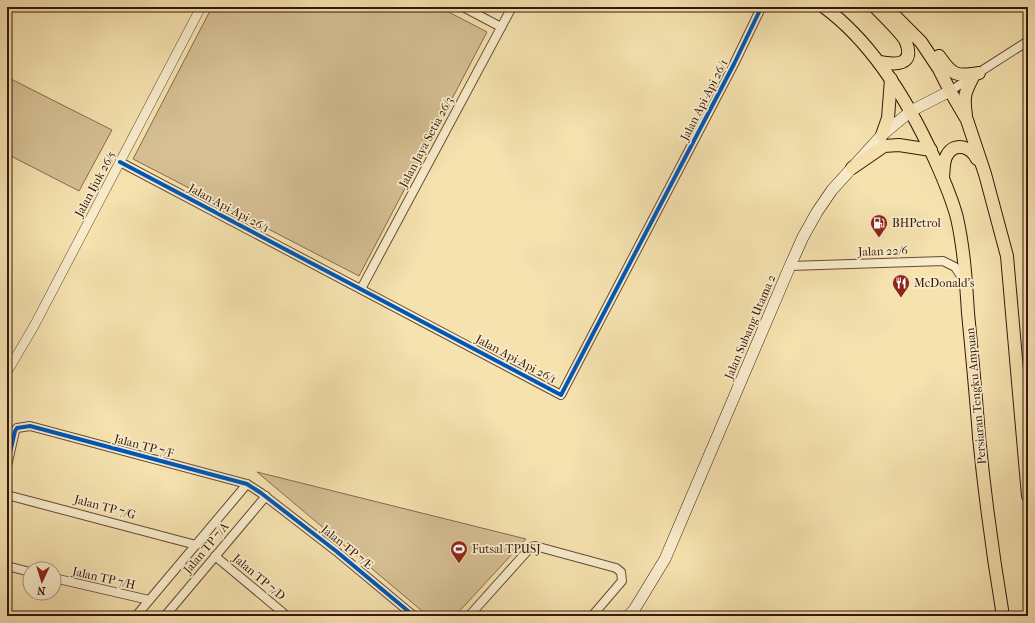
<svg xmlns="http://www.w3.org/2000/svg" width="1035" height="623" font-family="'IM FELL French Canon',serif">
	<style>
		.green { fill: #d5bf93; stroke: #866b4e }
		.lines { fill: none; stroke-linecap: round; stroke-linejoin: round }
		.minor-casing { stroke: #674a32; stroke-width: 10 }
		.tertiary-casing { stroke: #674a32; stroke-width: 10 }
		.secondary-casing { stroke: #381709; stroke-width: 12 }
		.primary-casing { stroke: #381709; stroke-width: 14 }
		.minor { stroke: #f8eccb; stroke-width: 8 }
		.tertiary { stroke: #f8eccb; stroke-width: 9 }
		.secondary { stroke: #f8eccb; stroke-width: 11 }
		.primary { stroke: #f5e2af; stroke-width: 12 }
		.cycleway-casing { stroke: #f8eccb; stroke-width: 6 }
		.cycleway { stroke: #0057b8; stroke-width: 4 }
		.labels { text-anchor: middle; stroke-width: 3.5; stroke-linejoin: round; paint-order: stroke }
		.street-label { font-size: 12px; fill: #381709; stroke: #f8eccb }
		.poi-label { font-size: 12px; fill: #381709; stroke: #f8eccb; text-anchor: start }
	</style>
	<rect width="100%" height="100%" fill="#f5e2af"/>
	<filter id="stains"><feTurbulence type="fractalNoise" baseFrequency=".005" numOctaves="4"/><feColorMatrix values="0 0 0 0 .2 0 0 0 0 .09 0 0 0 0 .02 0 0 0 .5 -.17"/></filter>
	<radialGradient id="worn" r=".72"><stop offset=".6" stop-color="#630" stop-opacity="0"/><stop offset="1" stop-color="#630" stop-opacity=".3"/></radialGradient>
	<g class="green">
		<path d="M212,7H439L487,32L359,276L133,159Z"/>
		<path d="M7,77L112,130L79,191L7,154Z"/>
		<path d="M257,472L526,539L455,616H428Z"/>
	</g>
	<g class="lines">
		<g class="minor-casing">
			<g id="minor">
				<path d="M463,7L501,27"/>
				<path d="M950,91L1028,41"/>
				<path d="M120,162L561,395L734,64L760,10V7"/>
				<path d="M790,266L943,261L955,267L965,282"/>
				<path d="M361,289L512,7"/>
				<path d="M7,466L15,431L17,428L30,426L247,484L261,493L336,551L414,616"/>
				<path d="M7,495L196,545"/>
				<path d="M215,556L287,616"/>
				<path d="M7,566L30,572"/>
				<path d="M54,578L149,600"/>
				<path d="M136,616L247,484"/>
				<path d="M165,616L266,496"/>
				<path d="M469,616L530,548L535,546L616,568L621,572L622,581L592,616"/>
			</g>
		</g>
		<g class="tertiary-casing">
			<path id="tertiary" d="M7,372L34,326L201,7"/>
		</g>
		<g class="secondary-casing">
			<path id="secondary" d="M628,616L634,610L665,559L790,266L803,237L817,212L832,190L882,135L911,111L950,91"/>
		</g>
		<g class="primary-casing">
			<g id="primary">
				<path d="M824,7C873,43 910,105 935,160C943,178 952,198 957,218C964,249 966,281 968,313C972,354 976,395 979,437C985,497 993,556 1003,616"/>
				<path d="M875,7C881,13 904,36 906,42C915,66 895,65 879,62"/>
				<path d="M886,7L921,42L939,69L950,91L967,120L985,174L1007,256L1028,496"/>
				<path d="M939,56C952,75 956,77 979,73"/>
				<path d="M966,115C963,96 965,92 974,75"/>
				<path d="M882,135L888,118L891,79"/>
				<path d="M852,168L884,146L899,145L931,150"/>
				<path d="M943,177C944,170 943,161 947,155C955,141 971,147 977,159"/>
			</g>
		</g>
		<use href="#minor" class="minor"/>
		<use href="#tertiary" class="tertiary"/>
		<use href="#secondary" class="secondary"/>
		<use href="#primary" class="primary"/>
		<g class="cycleway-casing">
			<g id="cycleway">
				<path d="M120,162L561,395L734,64L760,10V7"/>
				<path d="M7,466L15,431L17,428L30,426L247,484L261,493L336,551L414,616"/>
			</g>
		</g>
		<use href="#cycleway" class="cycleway"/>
	</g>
	<defs>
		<g id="fuel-pin" transform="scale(0.9)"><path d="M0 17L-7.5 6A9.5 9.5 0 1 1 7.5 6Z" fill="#8f2418" stroke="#f8eccb"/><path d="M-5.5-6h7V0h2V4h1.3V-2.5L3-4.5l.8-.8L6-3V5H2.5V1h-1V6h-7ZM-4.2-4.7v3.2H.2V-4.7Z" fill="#fff"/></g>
		<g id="restaurant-pin" transform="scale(0.9)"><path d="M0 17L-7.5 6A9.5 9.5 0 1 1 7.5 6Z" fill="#8f2418" stroke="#f8eccb"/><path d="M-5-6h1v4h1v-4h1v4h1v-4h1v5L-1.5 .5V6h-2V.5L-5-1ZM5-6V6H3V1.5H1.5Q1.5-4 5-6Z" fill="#fff"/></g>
		<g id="stadium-pin" transform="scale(0.9)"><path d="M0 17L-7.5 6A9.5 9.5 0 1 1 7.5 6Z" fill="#8f2418" stroke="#f8eccb"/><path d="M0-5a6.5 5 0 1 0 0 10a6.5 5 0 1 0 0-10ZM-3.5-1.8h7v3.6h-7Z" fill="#fff"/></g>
	</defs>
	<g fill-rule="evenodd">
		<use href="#fuel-pin" x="879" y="223"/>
		<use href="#restaurant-pin" x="901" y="283"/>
		<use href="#stadium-pin" x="459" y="549"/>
	</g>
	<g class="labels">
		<g class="street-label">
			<text transform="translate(704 100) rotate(-63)" y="4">Jalan Api-Api 26/1</text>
			<text transform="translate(426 142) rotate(-62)" y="4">Jalan Jaya Setia 26/3</text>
			<text transform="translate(95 184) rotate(-62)" y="4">Jalan Ijuk 26/5</text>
			<text transform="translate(229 208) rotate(28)" y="4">Jalan Api-Api 26/1</text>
			<text transform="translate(883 251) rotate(-2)" y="4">Jalan 22/6</text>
			<text transform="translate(750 327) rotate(-67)" y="4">Jalan Subang Utama 2</text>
			<text transform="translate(516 359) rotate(28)" y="4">Jalan Api-Api 26/1</text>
			<text transform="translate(976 396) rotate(-95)" y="4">Persiaran Tengku Ampuan</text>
			<text transform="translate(144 446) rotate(15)" y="4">Jalan TP 7/F</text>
			<text transform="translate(105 507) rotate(15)" y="4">Jalan TP 7/G</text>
			<text transform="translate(347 547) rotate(39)" y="4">Jalan TP 7/E</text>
			<text transform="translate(206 548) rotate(-50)" y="4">Jalan TP 7/A</text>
			<text transform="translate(259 577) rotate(40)" y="4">Jalan TP 7/D</text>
			<text transform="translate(104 578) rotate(13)" y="4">Jalan TP 7/H</text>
		</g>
		<g class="poi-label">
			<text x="892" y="227">BHPetrol</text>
			<text x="914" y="287">McDonald's</text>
			<text x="472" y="553">Futsal TPUSJ</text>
		</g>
	</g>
	<rect width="1035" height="623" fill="none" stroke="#f5e2af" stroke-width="24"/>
	<rect x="8" y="8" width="1019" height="607" fill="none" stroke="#381709" stroke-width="2"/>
	<rect x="12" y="12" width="1011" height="599" fill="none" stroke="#381709"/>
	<g transform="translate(42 581) rotate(184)"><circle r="19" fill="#f8eccb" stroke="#ab977d"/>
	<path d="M0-3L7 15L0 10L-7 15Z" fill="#8f2418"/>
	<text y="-6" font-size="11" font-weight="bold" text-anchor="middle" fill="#381709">N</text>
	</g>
	<rect width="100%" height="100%" filter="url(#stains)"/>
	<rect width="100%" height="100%" fill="url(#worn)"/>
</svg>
